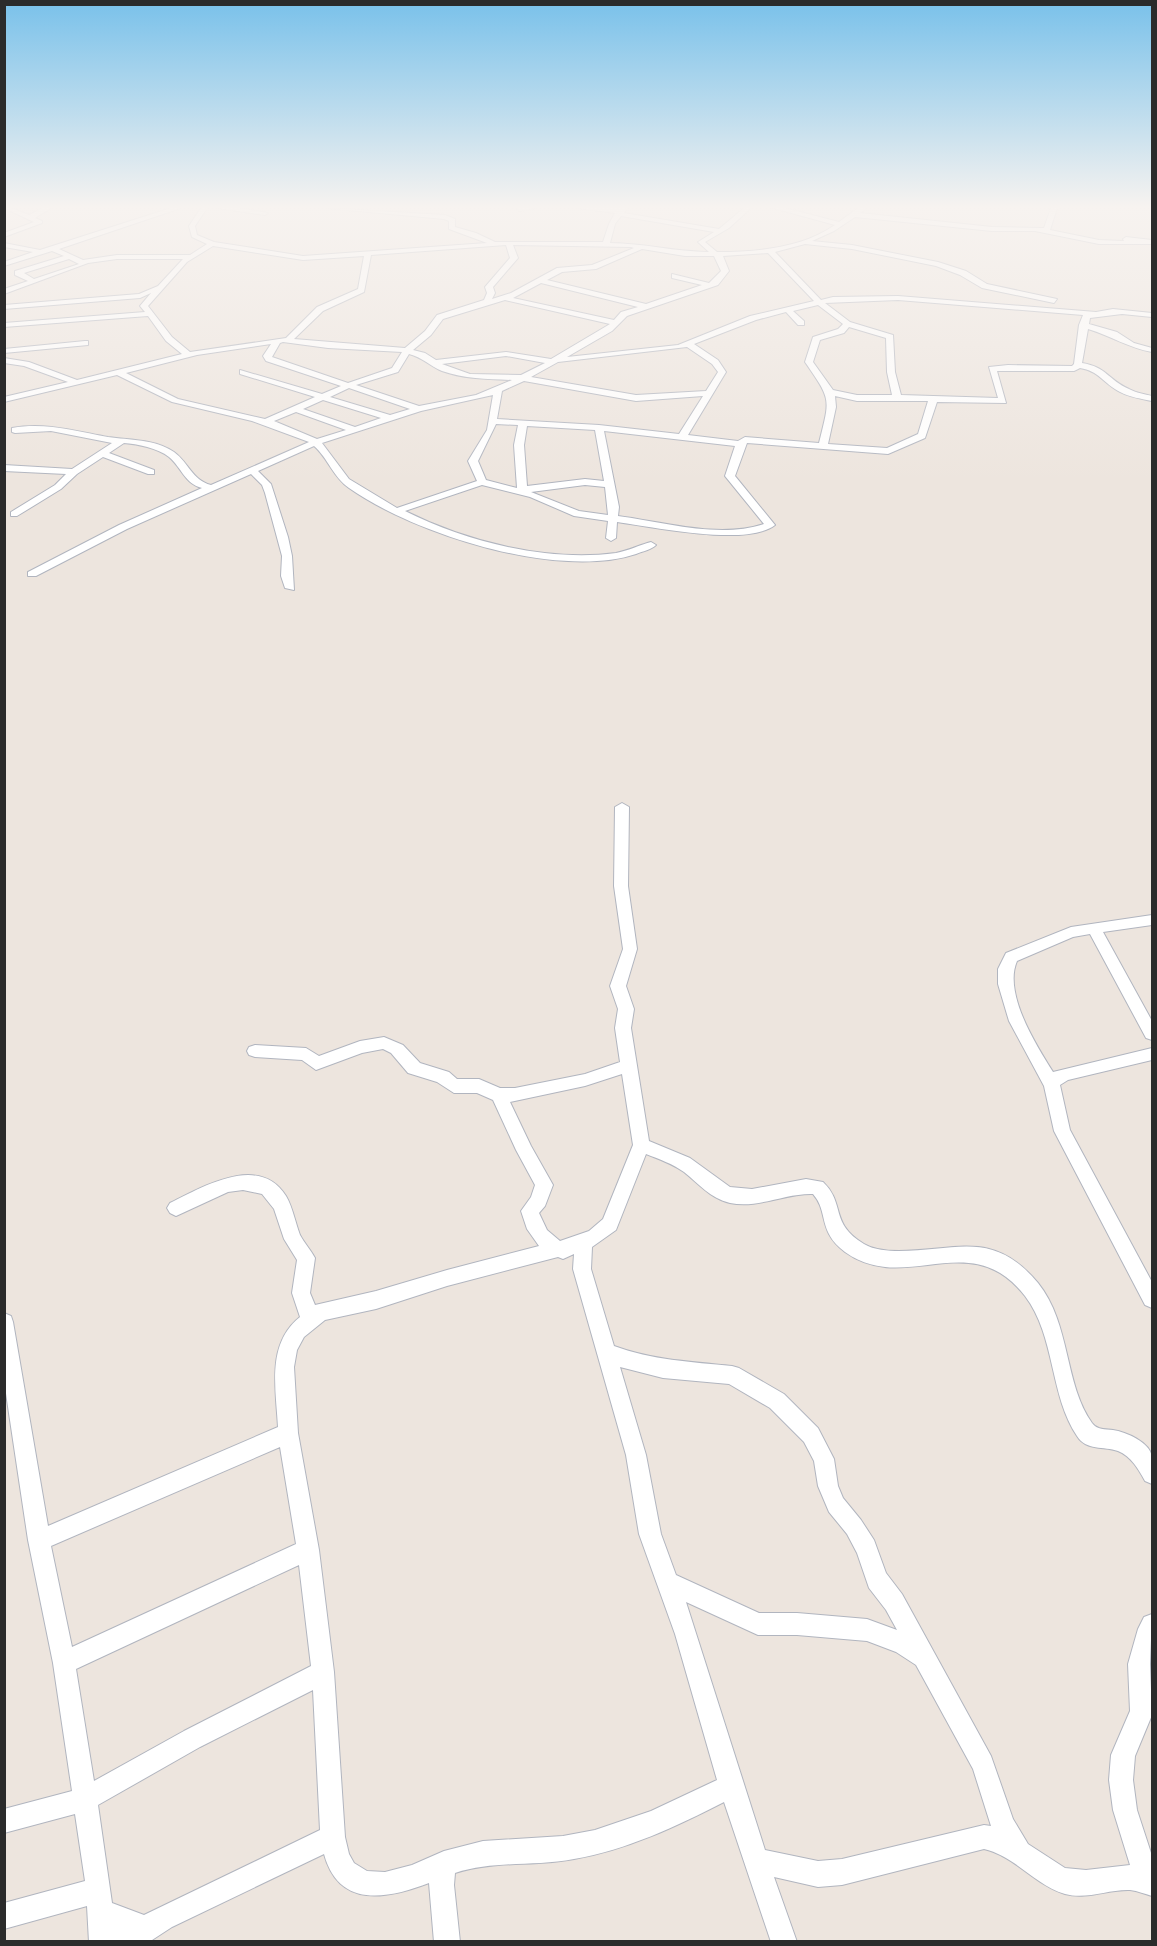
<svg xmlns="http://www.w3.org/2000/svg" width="1157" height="1946" font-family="Roboto,sans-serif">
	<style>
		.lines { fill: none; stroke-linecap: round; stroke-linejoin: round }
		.minor-casing { stroke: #b1b5bf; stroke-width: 2 }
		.minor { fill: #fff; fill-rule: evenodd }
	</style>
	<rect width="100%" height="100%" fill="#ede5de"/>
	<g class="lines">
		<g class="minor-casing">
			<g id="minor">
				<path d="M4,208H11L29,215L43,208H51L35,218L42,221V223L4,237V233L34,222Z"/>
				<path d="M171,208H181L59,249L83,260L117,255H190L207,244L192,237L189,226L201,208H207L195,226L197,235L214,242L303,256L487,243L449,229V221L444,219L326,208L445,215L455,219V227L476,233L495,242H603L609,224L615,213L577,208H627L624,213L719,229L744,208H751L729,228L705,242L717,252C757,252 802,248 835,225L773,208H785L839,222L858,208H866L860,213L992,227L1041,228H1044L1051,208H1057L1050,230L1099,240L1124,241L1123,239L1126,237L1152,240V244H1099L1035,231H992L855,217L834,231L812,241L852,245L938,262L966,271L987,284L1057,299L1054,303L982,288L960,275L936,266L852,249L805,244L775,252L821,300L833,297L898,296L1096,312L1113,309L1152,313V317L1122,314L1090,318L1089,324L1117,332L1134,343L1152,348V352C1129,348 1111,336 1088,329L1082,363C1107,367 1108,380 1129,389C1136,393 1145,394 1152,396V401C1142,399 1129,397 1120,392C1103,383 1099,371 1080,368L1074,371H997L1006,403L937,402L925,438L888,454L747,443L735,476L775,525C747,547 653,527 617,522L616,538L611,541L606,538L608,521L574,516L530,497L482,485L405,511C467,542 547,562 616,553C628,551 639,545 651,542L656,545C651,550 643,551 636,554C558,580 414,534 349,488C333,477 328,458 314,446L258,471L271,484L288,537L292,556L294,590L285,588L281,576L282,556L265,493L262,485L251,474L127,529L36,576H28V572L119,525L202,488C185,484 182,468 169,457C158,448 137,444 124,443L109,453L154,470V474H148L103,457L77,474L61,489L17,516H11V512L55,485L66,474L4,471V465L72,469L112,443L51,431L15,433L12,432V428C45,422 75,431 108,437C129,440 155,439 174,452C189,463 192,480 211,485L309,442L252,421L172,402L117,375L4,402V397L68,382L24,366L4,363V358L29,362L77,380L182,354L166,341L148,316L4,327V323L145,312L140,306L151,293L140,298L4,309V305L139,294L158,286L183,259H117L88,263L4,294V289L28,281L15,275V271L64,256L52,251L4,266V262L33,252L4,247V243L40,250ZM621,216L714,232L698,242L709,252C676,252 643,243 610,243L615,224ZM506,245L510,258L485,287L487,293L484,300L437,315L425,331L405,348L294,339L323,311L364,292L371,255ZM513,245L631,247L634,248L592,265L557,268L511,293L492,299L495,293L493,287L518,258ZM213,246L303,260L364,256L358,289L317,307L286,338L190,352L172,337L148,306L187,262ZM642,249L685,256H714L721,271L709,283L672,274V278L702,285L646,304L547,280L562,272L596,269ZM768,253L814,301L750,316L678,345L567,357L612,331L627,316L718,285L729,271L723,256ZM69,259L79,264L34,279L24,273ZM541,283L638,307L621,312L614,320L513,298ZM505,300L610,324L551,359L506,352L436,360L425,353L413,350L431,335L443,319ZM898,300L1083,315L1079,325L1074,364L1072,366L1008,365L989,367L998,398L901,395L895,372L893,335L850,322L825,303ZM818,305L843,324L838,329L813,337L805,362C832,401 830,398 819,443L745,437L738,441L688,435L726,372L718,360L694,344L756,320L786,312L798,325H804V321L793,311ZM849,327L886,338L887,372L892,395H857L833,390L813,362L820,340L844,333ZM283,342L328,348L402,352L392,368L348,383L272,357L280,343ZM271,344L263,356L266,361L341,386L322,394L240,370V374L315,397L265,419L178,399L126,373L197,355ZM687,347L712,364L718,372L706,391L636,395L531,377L558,362ZM409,354C422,357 430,366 442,371C465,379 487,379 512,380L476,395L419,406L356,385L398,372ZM506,356L545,363L521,375L470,374L442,364ZM524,381L636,401L703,396L679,434L599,425L497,419L502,391ZM349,388L410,409L390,415L330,397ZM493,395L487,430L468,461L477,481L397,508L349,479L322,443L421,411ZM835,396L857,401H928L918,434L887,448L828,444L836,407ZM323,400L381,418L355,427L303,409ZM296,412L346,430L317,439L274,421ZM496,424L518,425L514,445L517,488L486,480L478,461ZM527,426L595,430L604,481L585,479L527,486L524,445ZM604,431L735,446L725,476L764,524C719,539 664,522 618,516L619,507ZM585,485L605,487L608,515L579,511L531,492Z"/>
				<path d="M217,208H239L268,213L265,215Z"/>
				<path d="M516,208H535L519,211Z"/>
				<path d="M85,341H88V345L4,353V349Z"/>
				<path d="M622,803L629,807L628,886L637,949L626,986L634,1009L631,1028L649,1141L690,1158L730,1187L752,1189L806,1179L823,1182C846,1204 829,1223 864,1244C874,1250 888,1251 899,1251C957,1251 993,1229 1038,1283C1071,1324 1064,1384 1092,1423C1097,1430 1105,1429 1113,1430C1126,1432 1150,1442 1152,1457C1154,1465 1152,1475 1152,1484L1145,1481C1139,1470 1131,1456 1118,1451C1104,1446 1086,1451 1077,1436C1049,1394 1056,1337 1025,1296C970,1225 906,1296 845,1252C817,1231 829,1212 813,1194C785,1193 758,1209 730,1203C710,1198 699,1184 684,1172C673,1164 659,1159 646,1154L616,1230L592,1247L591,1269L614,1346C652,1360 691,1362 732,1366L739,1368L784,1394L818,1428L834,1459L838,1486L843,1498L861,1520L874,1540L886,1573L902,1594L991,1756L1013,1819L1028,1844L1065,1868L1086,1870L1130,1865L1113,1810L1109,1780L1111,1755L1130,1711L1128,1664L1138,1629L1144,1617L1152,1614L1150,1664L1152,1715L1135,1756L1133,1780L1137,1810L1152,1856V1896C1145,1894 1138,1891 1130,1890C1109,1889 1087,1900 1065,1894C1035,1885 1015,1856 984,1849L842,1885L818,1887L774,1877L797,1942H771L724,1802C677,1826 627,1850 574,1859C534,1867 495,1860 455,1873L454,1885L460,1942H434L429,1883C387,1899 339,1909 324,1854L172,1927L149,1942H89L87,1906L4,1929V1903L85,1881L75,1814L4,1833V1809L72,1791L53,1663L28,1540L4,1380V1313L11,1316L13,1322L48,1526L278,1427C276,1389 266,1344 300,1317L292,1293L297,1260L284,1239L274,1209L262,1194L243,1190L228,1192L176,1216L170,1213L167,1208L170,1203C203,1187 259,1153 286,1196C293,1208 295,1222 300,1235C304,1243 311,1250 315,1258L310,1293L315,1305L376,1291L447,1270L539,1246L527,1229L521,1211L531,1197L535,1185L516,1150L493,1100L477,1093H454L437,1082L408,1073L391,1053L383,1049L362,1053L316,1070L302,1060L255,1057L249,1055L247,1051L249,1047L255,1045L306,1048L319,1056L360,1041L384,1037L403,1045L420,1063L449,1072L457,1079H479L500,1088H515L585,1074L620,1062L615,1028L618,1009L610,986L623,949L614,886L615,807ZM622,1074L633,1145L603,1219L589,1231L560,1241L547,1230L539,1213L545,1206L553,1185L531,1146L510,1102L585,1086ZM574,1254L573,1269L626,1455L639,1534L675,1634L717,1780L651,1811L595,1830L563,1836L483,1841L444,1851L412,1865L385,1872L367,1871L354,1863L349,1854L345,1837L334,1672L319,1550L298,1433L294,1367L297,1350L304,1337L325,1320L376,1309L447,1286L558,1257L563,1259ZM620,1367L663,1378L729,1384L770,1408L804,1442L814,1461L818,1486L829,1512L847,1534L857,1553L869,1588L886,1610L897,1630L867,1619L797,1613H759L676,1575L661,1534L646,1455ZM280,1447L296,1544L72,1647L51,1546ZM299,1565L311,1666L184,1731L94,1781L76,1669ZM686,1602L758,1635H797L867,1641L896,1652L916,1665L973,1769L991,1826L984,1825L842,1859L818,1861L765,1850ZM313,1690L320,1830L144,1915L112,1903L98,1805L200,1747Z"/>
				<path d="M1152,915V925L1103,932L1152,1021V1040L1146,1038L1090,934L1073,937L1017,961C1003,993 1036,1045 1053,1072L1152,1048V1060L1068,1080L1060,1085L1070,1130L1152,1282V1308L1145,1305L1054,1131L1044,1086L1009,1021L998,984V969L1006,953L1071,927Z"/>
			</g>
		</g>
		<use href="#minor" class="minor"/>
	</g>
	<linearGradient id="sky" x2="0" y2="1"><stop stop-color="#79c1ea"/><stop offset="0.43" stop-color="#f7f3f0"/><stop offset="1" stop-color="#f7f3f0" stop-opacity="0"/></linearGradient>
	<rect width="1157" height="481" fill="url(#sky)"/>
	<rect width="1157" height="1946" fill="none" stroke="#2b2b2b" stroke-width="12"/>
</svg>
